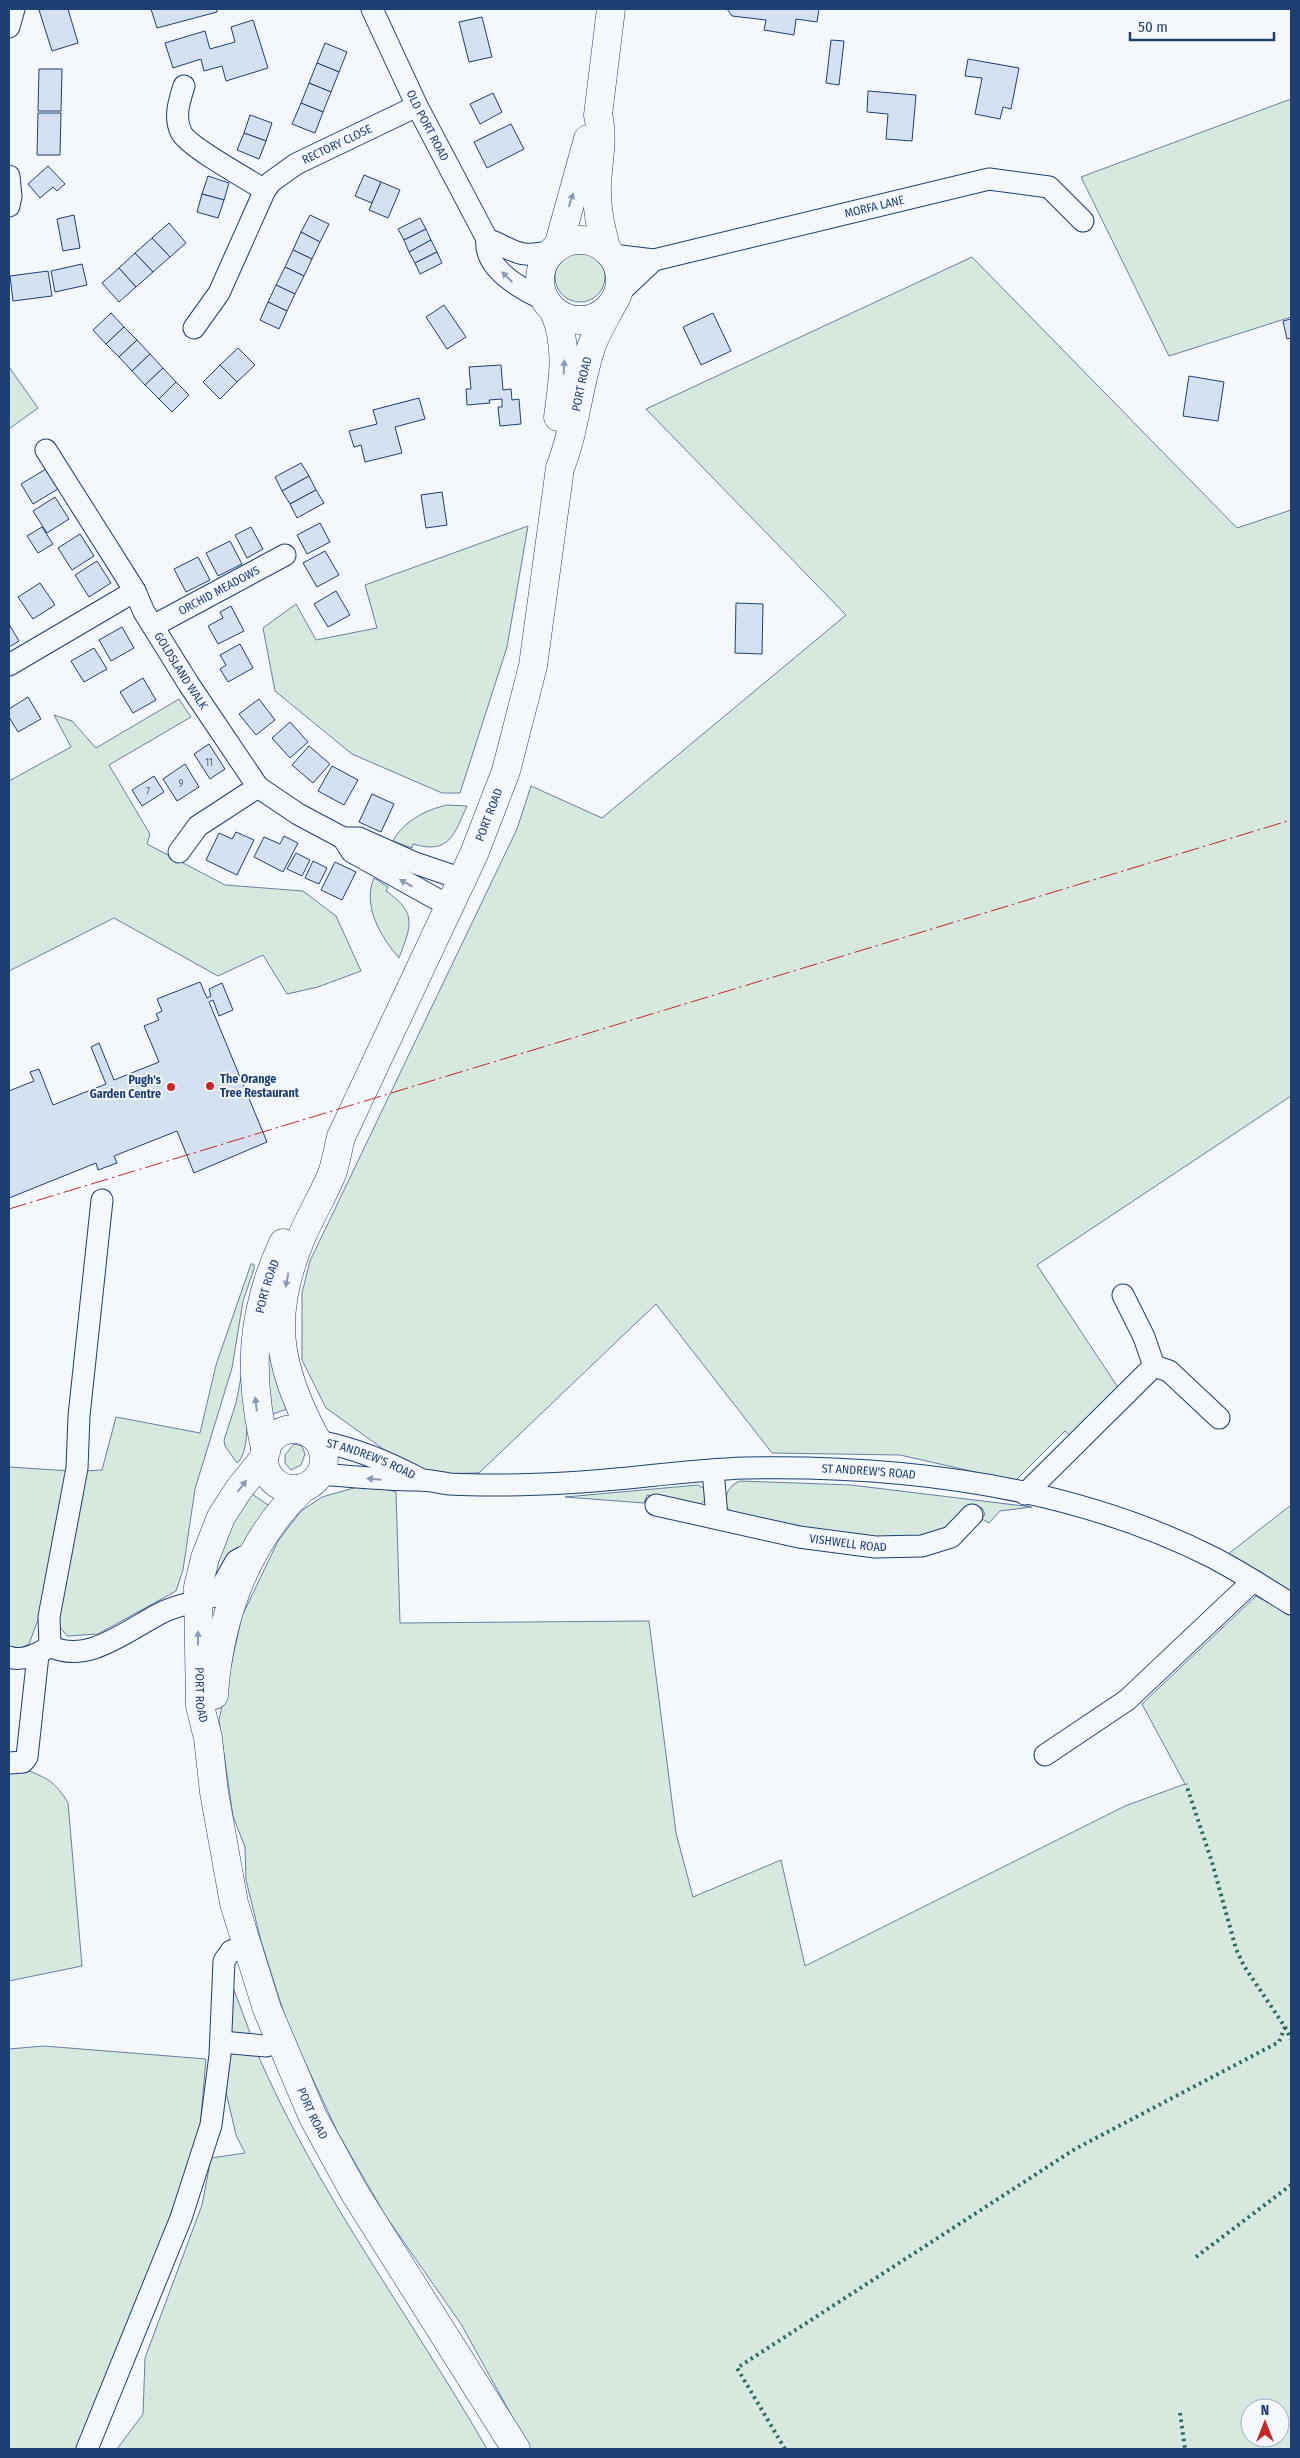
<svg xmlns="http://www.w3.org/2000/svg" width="1300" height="2458" font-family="'Fira Sans Condensed',sans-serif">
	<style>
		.green { fill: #d7e8df; stroke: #687fa3; fill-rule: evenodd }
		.building { fill: #d5e0f0; stroke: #1d3f73 }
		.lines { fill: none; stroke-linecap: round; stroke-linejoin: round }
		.minor-casing { stroke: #1d3f73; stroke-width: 23 }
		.major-casing { stroke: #1d3f73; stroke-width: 29 }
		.minor { stroke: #f4f7fb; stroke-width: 21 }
		.major { stroke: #f4f7fb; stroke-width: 28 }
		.hedge { stroke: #2c6c60; stroke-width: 4; stroke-dasharray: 2.5 4; stroke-linecap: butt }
		.power { stroke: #c62828; stroke-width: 1; stroke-dasharray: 18 4 2.5 4; stroke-linecap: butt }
		.oneway { fill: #889bb7 }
		.poi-dot { fill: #c62828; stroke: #f4f7fb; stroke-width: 2 }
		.labels { text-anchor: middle; stroke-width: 4; stroke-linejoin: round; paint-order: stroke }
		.number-label { font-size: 10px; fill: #4b6792 }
		.street-label { font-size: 12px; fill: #1d3f73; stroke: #f4f7fb }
		.poi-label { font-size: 12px; font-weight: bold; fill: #1d3f73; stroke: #f4f7fb; text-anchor: start }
	</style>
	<rect width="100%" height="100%" fill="#f4f7fb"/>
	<g class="green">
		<path d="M1291,99V317L1169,356L1081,177Z"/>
		<circle cx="580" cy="277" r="25"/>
		<path d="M972,257L1237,528L1291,510V1096L1037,1265L1119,1389L1072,1438L1065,1431L1015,1481L900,1455L772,1453L656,1304L479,1473L433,1474L386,1451L326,1408L302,1360V1293L310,1261L517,829L531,786L602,818L846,615L646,409Z"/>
		<path d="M9,367L38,408L9,429Z"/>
		<path d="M528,526L507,647L460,793H442L352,754L275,691L263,628L296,604L316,640L377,628L365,585Z"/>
		<path d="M179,699L191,717L109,765L150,834L147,844L225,885L303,891L336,916L361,971L318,987L287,994L263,955L218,976L114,918L9,971V781L71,747L54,715L72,721L96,748Z"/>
		<path d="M447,805L467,806C454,834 450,855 413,844L412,848L393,841C404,821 425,810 447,805Z"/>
		<path d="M374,878L388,887L386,891C418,913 411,926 399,958C381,937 362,906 374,878Z"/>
		<path d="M251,1264H254V1269L243,1301L232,1368L195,1489L183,1570L176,1591L98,1634L67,1636L60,1627L58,1617L85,1471L102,1470L116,1417L200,1433L216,1365Z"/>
		<path d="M271,1308L287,1409L270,1415L266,1398Z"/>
		<path d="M243,1367C244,1388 254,1450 237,1463L225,1446L224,1440L236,1403Z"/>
		<path d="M294,1444L302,1446L305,1454L301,1465L291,1470L285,1463V1455Z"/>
		<path d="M9,1467L71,1471L39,1617L29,1644L15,1651L9,1650Z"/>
		<path d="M740,1481L851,1485L1032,1507L1000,1511L989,1523L982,1519L985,1514L982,1508L977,1506L937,1536L864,1539L731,1512L726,1506C725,1494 728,1486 740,1481Z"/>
		<path d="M698,1485L705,1489V1500L699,1506H693L647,1495L644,1503L565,1497Z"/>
		<path d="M361,1486L382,1488L396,1492L400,1623L649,1621L676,1833L693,1897L781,1860L805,1966L1125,1806L1185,1784L1142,1704L1256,1596L1291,1615V2449H530L461,2324L385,2215L338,2133L288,2026L261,1941L246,1880L245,1847L233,1816L219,1720L242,1616L278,1541L301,1511L322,1497ZM1250,2408H1280V2438H1250Z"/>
		<path d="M252,1494L271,1507L225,1570L208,1583L236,1514Z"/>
		<path d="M1291,1505V1593L1227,1555Z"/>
		<path d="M24,1769C47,1778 55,1781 68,1803L82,1966L9,1981V1772Z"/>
		<path d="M231,1982L252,2038L230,2032Z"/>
		<path d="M44,2046L206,2059L199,2139L82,2449H9V2049Z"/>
		<path d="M234,2050L257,2053C319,2196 410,2315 487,2449H117L143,2414L145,2358L202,2205L211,2158L245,2153L236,2135L223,2079L227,2054Z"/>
	</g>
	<g class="building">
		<path d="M44,9H68L78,43L52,51L39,10Z"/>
		<path d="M151,9H217V12L157,28Z"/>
		<path d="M727,9H819L817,22L796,19L794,35L764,30L766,20L732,16Z"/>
		<path d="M482,17L492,57L469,62L459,22Z"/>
		<path d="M253,20L268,68L226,81L222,66L204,71L201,59L173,68L165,43L205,31L210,49L235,42L231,27Z"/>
		<path d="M831,40L844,41L839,85L826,83Z"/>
		<path d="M325,43L347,52L339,72L317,63Z"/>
		<path d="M968,59L1019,68L1011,109L1003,107L1000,119L975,114L982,78L965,76Z"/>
		<path d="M317,63L339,72L331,92L309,83Z"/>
		<path d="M39,69H62L61,111H38Z"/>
		<path d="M309,83L331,92L323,112L301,103Z"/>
		<path d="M868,91L916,95L912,141L886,139L888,114L867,112Z"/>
		<path d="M493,93L502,112L480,124L470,104Z"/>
		<path d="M301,103L323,112L315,133L292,124Z"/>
		<path d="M38,113H61L60,155H37Z"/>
		<path d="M250,115L272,123L266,141L244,133Z"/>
		<path d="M511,124L524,149L487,168L474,142Z"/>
		<path d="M244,133L266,141L259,159L237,150Z"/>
		<path d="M48,166L65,184L57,191L53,187L40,198L28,184Z"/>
		<path d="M364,175L381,182L372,203L355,196Z"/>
		<path d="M208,176L229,183L224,200L202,194Z"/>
		<path d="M381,182L400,190L388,218L369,210Z"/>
		<path d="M202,194L224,200L218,218L197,212Z"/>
		<path d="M74,215L80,248L63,251L57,219Z"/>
		<path d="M310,215L329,224L320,242L301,232Z"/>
		<path d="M420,218L426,229L404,240L398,229Z"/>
		<path d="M169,223L186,243L170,257L152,238Z"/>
		<path d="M426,229L431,240L409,252L404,240Z"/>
		<path d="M301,232L320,242L312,259L293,250Z"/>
		<path d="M152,238L170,257L153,272L135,253Z"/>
		<path d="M431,240L437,252L415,263L409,252Z"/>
		<path d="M293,250L312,259L304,276L285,267Z"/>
		<path d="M437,252L442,263L420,274L415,263Z"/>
		<path d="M135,253L153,272L136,287L119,268Z"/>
		<path d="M82,264L87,285L55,292L51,271Z"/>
		<path d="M285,267L304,276L295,294L276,285Z"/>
		<path d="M119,268L136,287L119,302L102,283Z"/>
		<path d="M48,271L52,296L13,301L10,276Z"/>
		<path d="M276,285L295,294L287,311L268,302Z"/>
		<path d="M268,302L287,311L279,329L260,320Z"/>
		<path d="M444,305L466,337L447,349L426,317Z"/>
		<path d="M111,313L124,327L106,344L93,330Z"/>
		<path d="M713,313L731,351L701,365L683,327Z"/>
		<path d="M1291,319V338L1287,339L1283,321Z"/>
		<path d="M124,327L137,340L119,357L106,344Z"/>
		<path d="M137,340L150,354L132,371L119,357Z"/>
		<path d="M238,348L255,365L237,382L220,365Z"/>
		<path d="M150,354L163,368L145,385L132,371Z"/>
		<path d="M220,365L237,382L220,399L203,382Z"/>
		<path d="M501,365L503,390L511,389L512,400L519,399L521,424L500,426L498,407H502V399L489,400L490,403L467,405L466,389H471L469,367Z"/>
		<path d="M163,368L176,382L159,399L145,385Z"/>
		<path d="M1189,376L1224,382L1218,421L1183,416Z"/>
		<path d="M176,382L189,395L172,412L159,399Z"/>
		<path d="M419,398L425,419L395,427L402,453L365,462L361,445L354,447L349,431L377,424L373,410Z"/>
		<path d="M301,463L309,476L282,491L275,477Z"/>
		<path d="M46,469L58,489L33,504L21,484Z"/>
		<path d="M309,476L316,490L290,504L282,491Z"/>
		<path d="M316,490L324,503L297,518L290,504Z"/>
		<path d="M442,492L447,525L426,528L421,495Z"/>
		<path d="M55,497L69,519L47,533L33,511Z"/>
		<path d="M320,523L330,542L307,554L297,535Z"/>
		<path d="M42,527L53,544L38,553L27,536Z"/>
		<path d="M251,527L263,549L247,558L235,535Z"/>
		<path d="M80,534L94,556L72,570L58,548Z"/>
		<path d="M230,541L242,564L218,576L206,553Z"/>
		<path d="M325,551L339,575L317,587L303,563Z"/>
		<path d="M198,557L210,580L186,592L174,569Z"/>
		<path d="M97,561L111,583L89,597L75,575Z"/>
		<path d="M40,583L55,605L33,619L18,597Z"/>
		<path d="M336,591L350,615L328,627L314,604Z"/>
		<path d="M736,603L763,604L762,654L735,653Z"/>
		<path d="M231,606L244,631L218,644L208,626L223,618L220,612Z"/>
		<path d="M9,624L19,641L9,647Z"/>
		<path d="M122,627L134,648L111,661L99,640Z"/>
		<path d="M240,644L253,668L228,682L220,669L226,665L220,655Z"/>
		<path d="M94,648L107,669L84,682L71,661Z"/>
		<path d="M143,678L156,700L133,713L120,692Z"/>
		<path d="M28,697L41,719L18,732L9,717V709Z"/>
		<path d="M259,699L275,720L256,735L239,714Z"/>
		<path d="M290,722L308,742L290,758L272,738Z"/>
		<path d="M209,744L225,769L210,779L194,754Z"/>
		<path d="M309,746L330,764L313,783L292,765Z"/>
		<path d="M185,764L199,787L177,801L163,779Z"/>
		<path d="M332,766L358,780L344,805L318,791Z"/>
		<path d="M154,776L164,792L142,806L132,790Z"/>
		<path d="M372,794L394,804L381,832L359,822Z"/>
		<path d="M236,832L254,840L237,875L206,860L219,833L232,839Z"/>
		<path d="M284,836L298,843L283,872L254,857L264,837L280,844Z"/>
		<path d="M296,853L310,860L302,876L287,869Z"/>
		<path d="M313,861L327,868L319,884L305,878Z"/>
		<path d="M335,862L356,872L342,900L321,890Z"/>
		<path d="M200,982L207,998L211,996L209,989L222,983L233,1010L219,1016L213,1000L209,1002L267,1142L194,1173L177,1131L114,1156L117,1163L98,1170L96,1163L9,1198V1090V1091L34,1081L30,1072L39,1069L53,1105L106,1084L91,1047L99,1043L114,1080L159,1062L144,1026L159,1020L156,1014L162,1011L157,999Z"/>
	</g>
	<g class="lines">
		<g class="minor-casing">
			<g id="minor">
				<path id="s1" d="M372,9L417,106L487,239C483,269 523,290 545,300"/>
				<path d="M9,27L14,9"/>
				<path d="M184,86C179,102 174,117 181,132C186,145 250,181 265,190"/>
				<path d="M9,176L11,196L9,206"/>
				<path d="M487,239C517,251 517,259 552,251"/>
				<path id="s2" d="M612,255L654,260L989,179L1049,187L1083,221"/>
				<path d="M616,296L654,260"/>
				<path id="s3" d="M194,328L219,293L265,190L271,182L296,164L417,106"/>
				<path id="s4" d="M46,450L135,591L144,612L188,683L258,787L298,814L343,838H359L415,863L462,879"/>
				<path id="s5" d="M153,626L285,555"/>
				<path d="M9,665L135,591"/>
				<path d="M343,838L352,852L449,906"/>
				<path d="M179,852L198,826L258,787"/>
				<path d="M1154,1366L1169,1371L1219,1418"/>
				<path id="s6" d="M318,1441C355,1448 389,1462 422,1480"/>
				<path d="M713,1470L717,1517"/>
				<path id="s7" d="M320,1474C354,1477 387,1480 420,1480C430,1480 440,1483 450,1484C488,1486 527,1485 565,1483C625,1480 685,1470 745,1468C903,1465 1072,1486 1214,1558C1240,1572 1266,1588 1291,1604"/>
				<path d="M1025,1494L1154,1366L1144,1337L1123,1295"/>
				<path id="s8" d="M656,1505L799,1537L875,1547L922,1546L951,1537L972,1515"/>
				<path d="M50,1646L49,1617L77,1468L79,1416L102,1200"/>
				<path d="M9,1657C22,1662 39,1654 50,1646C88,1666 131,1627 165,1611C181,1604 200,1601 217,1595L236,1561L243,1557"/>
				<path d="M1045,1755L1127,1700L1253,1581"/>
				<path d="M9,1763L23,1762L27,1757L38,1655"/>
				<path d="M221,2042L266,2046L279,2042"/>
				<path d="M87,2449L181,2218L211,2125L220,2055L224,1961L231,1951L247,1947"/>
			</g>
		</g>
		<g class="major-casing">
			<g id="major">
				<circle cx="580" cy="280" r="40"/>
				<path d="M558,247L588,139"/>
				<path d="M607,251C601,229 596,208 597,185C598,161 604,138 598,115L611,9"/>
				<path d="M554,311C569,346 563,380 558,417"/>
				<circle cx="294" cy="1459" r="30"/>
				<path id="s9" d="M315,1437C276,1364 269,1313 302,1236C311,1215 323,1195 332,1174C336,1162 338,1149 341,1137L474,854L506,771L533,666L560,468C576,428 578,385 592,345C597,330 606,317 613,303"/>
				<path id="s10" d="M266,1452C248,1375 250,1315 283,1243"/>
				<path id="s11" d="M264,1458L239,1489L221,1517L205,1558L198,1587L200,1706L208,1738L214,1792L234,1903L267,2009L313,2117L354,2192L516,2449"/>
				<path d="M214,1695C219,1618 247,1541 303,1488"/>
			</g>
		</g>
		<use href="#minor" class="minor"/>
		<use href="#major" class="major"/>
		<g class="hedge">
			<path d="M1285,2027L1291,2039"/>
			<path d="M1196,2257L1291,2185"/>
			<path d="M1180,2413L1185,2449"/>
			<path d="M785,2449L737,2368L1075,2149L1279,2042L1285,2027L1244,1966L1236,1949L1212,1862L1186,1784"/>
		</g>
		<path class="power" d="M9,1209L1291,820"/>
	</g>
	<defs><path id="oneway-solid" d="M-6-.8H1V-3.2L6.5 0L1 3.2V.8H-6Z" transform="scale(1.25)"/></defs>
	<g class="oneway">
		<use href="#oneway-solid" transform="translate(571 200) rotate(-72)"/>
		<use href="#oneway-solid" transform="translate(507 277) rotate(-136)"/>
		<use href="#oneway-solid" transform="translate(564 367) rotate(-87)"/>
		<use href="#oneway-solid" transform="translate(406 883) rotate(-151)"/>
		<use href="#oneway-solid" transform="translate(287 1280) rotate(101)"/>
		<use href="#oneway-solid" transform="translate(256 1404) rotate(-97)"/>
		<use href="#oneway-solid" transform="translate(374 1479) rotate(-175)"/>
		<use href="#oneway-solid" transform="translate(242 1486) rotate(-52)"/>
		<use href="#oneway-solid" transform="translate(198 1638) rotate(-90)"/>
	</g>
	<g class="poi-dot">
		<circle cx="210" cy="1086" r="5"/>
		<circle cx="171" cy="1087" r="5"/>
	</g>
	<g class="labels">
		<g class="number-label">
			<text x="209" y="766">11</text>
			<text x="181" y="787">9</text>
			<text x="148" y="795">7</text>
		</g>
		<g class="street-label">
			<text dy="4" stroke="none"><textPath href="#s1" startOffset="129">OLD PORT ROAD</textPath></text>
			<text dy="4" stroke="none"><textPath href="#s3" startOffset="242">RECTORY CLOSE</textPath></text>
			<text dy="4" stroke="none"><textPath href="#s2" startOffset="269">MORFA LANE</textPath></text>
			<text dy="4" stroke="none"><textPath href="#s9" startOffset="1114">PORT ROAD</textPath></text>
			<text dy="4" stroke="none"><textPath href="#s5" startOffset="75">ORCHID MEADOWS</textPath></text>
			<text dy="4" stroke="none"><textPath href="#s4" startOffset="259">GOLDSLAND WALK</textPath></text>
			<text dy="4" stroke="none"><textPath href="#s9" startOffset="672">PORT ROAD</textPath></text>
			<text dy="4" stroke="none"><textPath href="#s10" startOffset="168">PORT ROAD</textPath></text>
			<text dy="4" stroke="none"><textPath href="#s6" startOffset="56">ST ANDREW'S ROAD</textPath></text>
			<text dy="4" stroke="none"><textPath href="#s7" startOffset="550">ST ANDREW'S ROAD</textPath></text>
			<text dy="4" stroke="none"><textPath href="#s8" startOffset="196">VISHWELL ROAD</textPath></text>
			<text dy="4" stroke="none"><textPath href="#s11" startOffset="255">PORT ROAD</textPath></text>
			<text dy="4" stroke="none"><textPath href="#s11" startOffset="691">PORT ROAD</textPath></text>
		</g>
		<g class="poi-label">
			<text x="220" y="1083">The Orange<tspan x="220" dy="14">Tree Restaurant</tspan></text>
			<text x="161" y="1084" text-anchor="end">Pugh's<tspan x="161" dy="14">Garden Centre</tspan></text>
		</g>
	</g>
	<rect width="1300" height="2458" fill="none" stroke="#1d3f73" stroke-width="20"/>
	<g transform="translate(1265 2423)"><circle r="24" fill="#f4f7fb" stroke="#9eadc5"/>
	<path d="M0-4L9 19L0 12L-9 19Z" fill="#c62828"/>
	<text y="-8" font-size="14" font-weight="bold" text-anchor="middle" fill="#1d3f73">N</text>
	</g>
	<path d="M1130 32v8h144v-8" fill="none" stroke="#1d3f73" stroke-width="2.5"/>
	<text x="1138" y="32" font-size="15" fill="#1d3f73" stroke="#f4f7fb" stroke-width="4" paint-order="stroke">50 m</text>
</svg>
